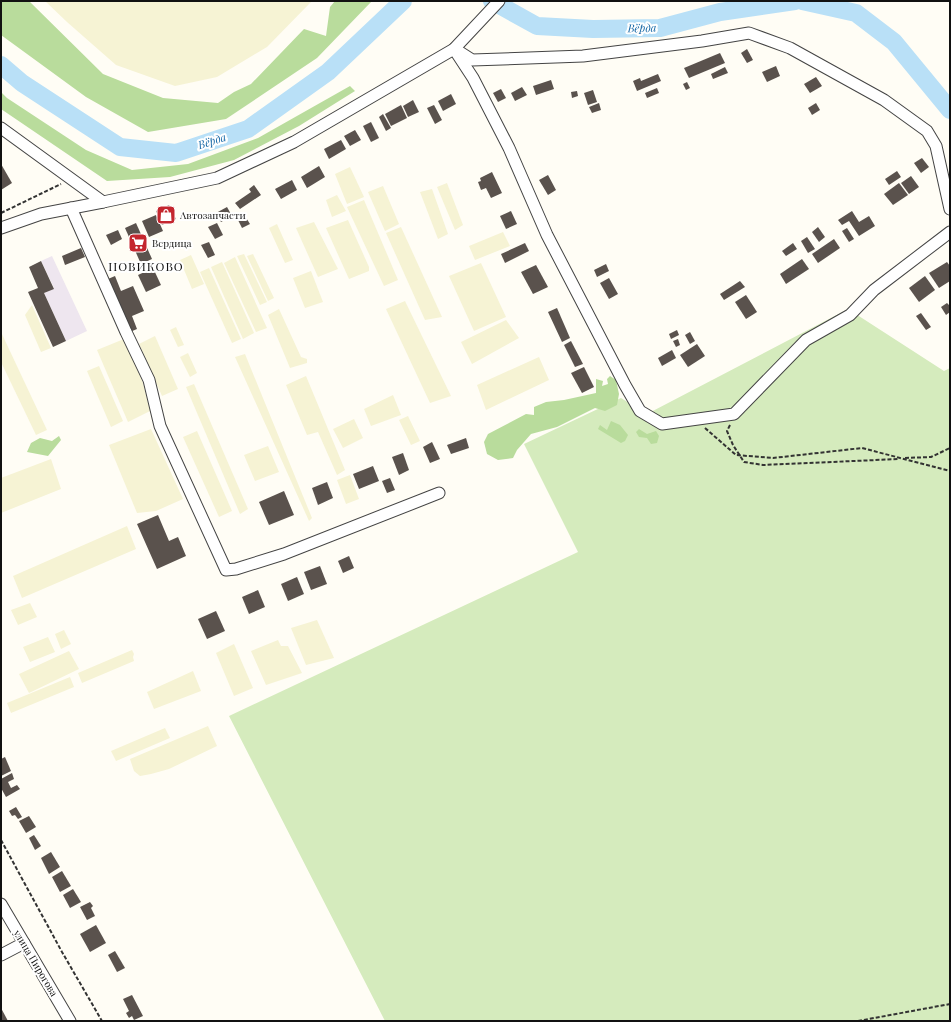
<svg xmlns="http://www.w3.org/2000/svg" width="951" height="1022" font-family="'Playfair Display',serif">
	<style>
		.industrial { fill: #eee6ef }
		.farmland { fill: #f6f3d4 }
		.green { fill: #d5ebbd }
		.forest { fill: #b9dc9c }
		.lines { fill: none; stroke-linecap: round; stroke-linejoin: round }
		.river { stroke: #b9e0f7; stroke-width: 18 }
		.building { fill: #5a524d }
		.minor-casing { stroke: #444; stroke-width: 13 }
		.path { stroke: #333; stroke-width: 2; stroke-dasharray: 4 2; stroke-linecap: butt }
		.minor { stroke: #fff; stroke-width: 11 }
		.labels { text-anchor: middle; stroke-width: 4; stroke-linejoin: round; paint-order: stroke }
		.poi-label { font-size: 10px; fill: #111; stroke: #fff; text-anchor: start }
		.street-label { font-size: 10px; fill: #111; stroke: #fff }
		.water-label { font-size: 11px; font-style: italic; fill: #1768a6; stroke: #fff }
		.quarter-label { font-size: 12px; letter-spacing: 1px; fill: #111; stroke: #fff }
	</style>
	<rect width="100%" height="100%" fill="#fffdf5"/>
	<path class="industrial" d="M52,256L87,331L66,341L44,293L54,288L41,261Z"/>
	<g class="farmland">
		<path d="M45,1H312L267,47L217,77L175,86L116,65L67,22Z"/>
		<path d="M350,167L364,197L347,204L335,174Z"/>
		<path d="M447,183L463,225L455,230L437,187Z"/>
		<path d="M383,186L399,224L385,231L368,192Z"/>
		<path d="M432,189L448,234L438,239L420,192Z"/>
		<path d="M337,195L346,211L332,217L326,200Z"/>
		<path d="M364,200L398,280L384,286L347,207Z"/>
		<path d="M348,220L369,267V271L349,279L326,228Z"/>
		<path d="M314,222L338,269L318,277L296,228Z"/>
		<path d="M277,224L293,260L285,263L269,228Z"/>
		<path d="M401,227L442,317L425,320L386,233Z"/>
		<path d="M503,232L510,246L475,260L469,246Z"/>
		<path d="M244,254L267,302L260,305L237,256Z"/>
		<path d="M253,254L274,298L268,301L247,256Z"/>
		<path d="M191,255L204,284L192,289L180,260Z"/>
		<path d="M235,257L267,328L256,332L224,263Z"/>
		<path d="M222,262L254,333L243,339L211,267Z"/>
		<path d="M481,263L506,317L474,331L449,276Z"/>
		<path d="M209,268L241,339L232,343L200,272Z"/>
		<path d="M311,271L323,302L305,308L293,278Z"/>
		<path d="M405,301L451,396L430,403L386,309Z"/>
		<path d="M32,305L51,348L41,352L25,315Z"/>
		<path d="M279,309L301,357L307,359V363L290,368L268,315Z"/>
		<path d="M506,320L519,338L472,364L461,342Z"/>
		<path d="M176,327L184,345L178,347L170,330Z"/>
		<path d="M1,332L47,430L36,435L1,362Z"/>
		<path d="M155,336L178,389L162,396L139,344Z"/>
		<path d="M124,339L143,383L150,411L128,422L97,350Z"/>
		<path d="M188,353L197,373L190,377L180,357Z"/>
		<path d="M245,354L312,518L309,521L235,357Z"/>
		<path d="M539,357L549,380L486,410L477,385Z"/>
		<path d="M99,366L123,421L111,427L87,371Z"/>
		<path d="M306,376L345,470L337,475L318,432L307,435L286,385Z"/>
		<path d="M194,384L248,509L240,514L186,387Z"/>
		<path d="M393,395L401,415L371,426L364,409Z"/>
		<path d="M408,416L420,441L411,445L399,420Z"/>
		<path d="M354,419L363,438L343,448L333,429Z"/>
		<path d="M151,429L183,499L156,511L137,513L109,445Z"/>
		<path d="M197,431L232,511L219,517L183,437Z"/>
		<path d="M268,446L279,472L255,481L244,455Z"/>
		<path d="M51,459L61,489L1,513V478Z"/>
		<path d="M350,475L359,499L346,504L337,480Z"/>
		<path d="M127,526L136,549L22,598L13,576Z"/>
		<path d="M30,603L37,617L18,625L11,610Z"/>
		<path d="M317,620L334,658L306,665L291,628Z"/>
		<path d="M64,630L71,644L61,649L55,634Z"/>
		<path d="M48,637L55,652L30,662L23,647Z"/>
		<path d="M278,640L281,646H288L302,673L266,685L251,651Z"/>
		<path d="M234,644L253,688L234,696L216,653Z"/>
		<path d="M132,650L134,654L133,657L134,661L82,683L78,673Z"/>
		<path d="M69,651L79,669L29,693L19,674Z"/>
		<path d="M193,671L201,691L154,709L147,692Z"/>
		<path d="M70,677L74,687L11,713L7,703Z"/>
		<path d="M208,726L217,746L169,769L151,774L140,776L134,771L130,759Z"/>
		<path d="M165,728L170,738L116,761L111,751Z"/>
	</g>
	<path class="green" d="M848,309L944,371L950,368V1021H385L229,716L578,552L524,444L621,398L647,414Z"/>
	<g class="forest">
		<path d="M1,1H29L103,74L163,98L218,103L234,92L251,84L304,29L326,36L330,7L335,1H372L317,58L226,119L148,132L86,97L1,35Z"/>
		<path d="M350,86L355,91L299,126L234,160L170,177L107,181L1,109V92L7,98L86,150L132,170L188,164L258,138Z"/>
		<path d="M610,376L616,380L619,394L617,405L605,411L595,408L557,427L531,434L517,450L513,458L498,460L487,454L484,442L488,434L526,414L534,415V407L546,402L564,400L596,393V379L603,381L602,386L608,384L607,379Z"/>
		<path d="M611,421L620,425L628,435L625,441L621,443L598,429L600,425L607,430Z"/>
		<path d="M639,429L647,434L656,431L659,436L657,443L651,444L647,438L639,437L636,432Z"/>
		<path d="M59,436L61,440L48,456L27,452L31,443L40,438L52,441Z"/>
	</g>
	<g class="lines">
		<g class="river">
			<path d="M492,1L537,26L593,29L660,28L720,12L795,1"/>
			<path d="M802,1L856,13L894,42L950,110"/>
			<path d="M1,65L22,83L120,147L176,153L248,129L328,72L403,1"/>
		</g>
	</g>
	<g class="building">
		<path d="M747,49L753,60L747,63L741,53Z"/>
		<path d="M720,53L725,63L689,78L684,68Z"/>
		<path d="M776,66L780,76L767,82L762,72Z"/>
		<path d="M725,67L728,73L713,79L711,74Z"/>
		<path d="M658,74L661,81L637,91L633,81L640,78L641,81Z"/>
		<path d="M816,77L822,86L810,93L804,84Z"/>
		<path d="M551,80L554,89L536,95L533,86Z"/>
		<path d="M687,82L690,88L686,90L683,84Z"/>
		<path d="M522,87L527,95L515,101L511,93Z"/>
		<path d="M657,88L659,93L647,98L645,93Z"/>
		<path d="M501,89L506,98L498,102L493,93Z"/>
		<path d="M593,90L597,102L588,105L584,93Z"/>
		<path d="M577,91L578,96L572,98L571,92Z"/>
		<path d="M451,94L456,104L443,111L438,101Z"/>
		<path d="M413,100L419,112L408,117L403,106Z"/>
		<path d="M599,103L601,110L592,113L589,107Z"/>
		<path d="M816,103L820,110L812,115L808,108Z"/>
		<path d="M401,105L407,118L391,126L385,114Z"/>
		<path d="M434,105L442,120L435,124L427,108Z"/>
		<path d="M383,114L391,128L386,131L379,117Z"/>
		<path d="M371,122L379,138L371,142L363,126Z"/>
		<path d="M355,130L361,140L350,146L344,136Z"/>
		<path d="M341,140L346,149L329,159L324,149Z"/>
		<path d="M922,158L929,167L921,173L914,163Z"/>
		<path d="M1,164L12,183L1,190Z"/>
		<path d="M319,166L325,177L307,188L301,177Z"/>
		<path d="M897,171L901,177L889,185L885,179Z"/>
		<path d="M492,172L502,193L491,198L486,188L481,190L478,182L481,181L480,178Z"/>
		<path d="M548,175L556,190L548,195L539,180Z"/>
		<path d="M911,176L919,187L909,194L901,183Z"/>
		<path d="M292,180L297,190L281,199L275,189Z"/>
		<path d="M899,183L908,195L893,205L884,194Z"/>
		<path d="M254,185L261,195L240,209L235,203L251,192L249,189Z"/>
		<path d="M169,205L176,219L162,225L156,211Z"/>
		<path d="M227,207L232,216L221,222L216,213Z"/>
		<path d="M511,211L517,224L506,229L500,216Z"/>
		<path d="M852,211L859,222L869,216L875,226L859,236L849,221L842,225L838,220Z"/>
		<path d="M156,215L163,231L149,237L142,221Z"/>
		<path d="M245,216L250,224L242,228L238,220Z"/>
		<path d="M136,223L152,259L141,264L125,228Z"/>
		<path d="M217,223L223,235L215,239L208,227Z"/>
		<path d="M818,227L825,237L819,242L812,232Z"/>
		<path d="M847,228L854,239L849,242L842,231Z"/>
		<path d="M118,230L122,239L111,245L106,235Z"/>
		<path d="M807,237L815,249L808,253L801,241Z"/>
		<path d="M834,239L840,248L818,263L812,254Z"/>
		<path d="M209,242L215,255L208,258L201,245Z"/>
		<path d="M525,243L529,251L505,263L501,254Z"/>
		<path d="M793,243L797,249L786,256L782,251Z"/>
		<path d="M81,248L85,257L65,265L62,256Z"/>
		<path d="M802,259L809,269L786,284L780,274Z"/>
		<path d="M41,261L54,289L44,293L66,341L53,347L28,292L38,288L29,267Z"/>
		<path d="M947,262L950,266V281L939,288L929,273Z"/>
		<path d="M606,264L609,271L597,277L594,270Z"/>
		<path d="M536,265L548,287L533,294L521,272Z"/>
		<path d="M153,268L161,285L146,292L138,275Z"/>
		<path d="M115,276L121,291L133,286L144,311L132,316L137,329L130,332L108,279Z"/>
		<path d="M925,276L935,290L919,302L909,288Z"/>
		<path d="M609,278L618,294L609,299L600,283Z"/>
		<path d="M740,281L745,287L724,300L720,294Z"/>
		<path d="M746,295L757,312L746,319L735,302Z"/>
		<path d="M947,303L950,306V312L946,315L941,307Z"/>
		<path d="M557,308L570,338L562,342L548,312Z"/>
		<path d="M921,313L931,327L926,330L916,316Z"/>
		<path d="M677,330L679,335L671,339L669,334Z"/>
		<path d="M690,332L695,341L690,344L685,335Z"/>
		<path d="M678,339L680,345L676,347L673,341Z"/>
		<path d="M571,341L583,364L575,367L564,345Z"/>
		<path d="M697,344L705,356L688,367L680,355Z"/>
		<path d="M672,350L676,358L662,366L658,358Z"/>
		<path d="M584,367L594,387L582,393L571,373Z"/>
		<path d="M466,438L469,448L451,454L447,445Z"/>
		<path d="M432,442L440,459L430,463L423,447Z"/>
		<path d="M403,453L409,470L399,475L392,457Z"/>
		<path d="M373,466L379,481L359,489L353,474Z"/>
		<path d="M390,478L395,490L387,493L382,481Z"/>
		<path d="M327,482L333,498L318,505L312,488Z"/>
		<path d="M284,491L294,515L269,525L259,502Z"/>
		<path d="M158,515L169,541L178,537L186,556L157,569L137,524Z"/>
		<path d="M349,556L354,568L343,573L338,561Z"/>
		<path d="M320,566L327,584L311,590L304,572Z"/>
		<path d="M297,577L304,594L288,601L281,584Z"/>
		<path d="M258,590L265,607L249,614L242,597Z"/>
		<path d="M216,611L225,631L207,639L198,619Z"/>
		<path d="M5,757L11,771L1,776V759Z"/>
		<path d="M12,773L14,779L8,782L11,788L17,785L20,789L6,797L1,788V779Z"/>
		<path d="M16,807L22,817L18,819L15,815L12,816L9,811Z"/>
		<path d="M29,816L36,827L26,833L19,821Z"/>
		<path d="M34,835L41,846L35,850L29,838Z"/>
		<path d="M51,852L60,867L49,874L41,858Z"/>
		<path d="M62,871L71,886L60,892L52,877Z"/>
		<path d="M73,889L81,902L70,908L63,895Z"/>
		<path d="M90,902L93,906L91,908L95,916L87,920L80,907Z"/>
		<path d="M96,925L106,943L90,952L80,934Z"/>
		<path d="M115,951L125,968L117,972L108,955Z"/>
		<path d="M132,995L143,1016L134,1020L132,1016L129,1018L126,1013L129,1011L123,999Z"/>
		<path d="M1,1008L8,1021H1Z"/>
	</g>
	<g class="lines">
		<g class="minor-casing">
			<g id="minor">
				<path d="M454,49L473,78L509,148L547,235L625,385L640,411L662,424L734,414L806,340L850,315L874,290L950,232"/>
				<path d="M458,51L472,60L583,56L702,41L749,33L790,48L884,100L927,131L936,146L950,209"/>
				<path d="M1,128L103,202L217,178L294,142L454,49L499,1"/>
				<path d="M71,208L126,332L149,380L160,426L226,570L236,569L284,554L439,493"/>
				<path d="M1,228L41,214L103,202"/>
				<path d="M1,904L70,1021"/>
				<path d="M1,955L24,943"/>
			</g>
		</g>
		<g class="path">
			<path d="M1,213L61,184"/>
			<path d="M730,425L727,431L733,445L744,462L763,465L899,459"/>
			<path d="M705,428L736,455L773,458L862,448L950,471"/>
			<path d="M905,458L931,457L950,448"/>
			<path d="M1,840L62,952L102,1021"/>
			<path d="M858,1021L950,1004"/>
		</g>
		<use href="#minor" class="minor"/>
	</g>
	<defs>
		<g id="shop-square" transform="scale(1)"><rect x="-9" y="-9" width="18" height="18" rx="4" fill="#c4262e" stroke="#fff"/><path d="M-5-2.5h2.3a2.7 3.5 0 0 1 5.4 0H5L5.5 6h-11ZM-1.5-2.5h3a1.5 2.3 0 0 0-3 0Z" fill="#fff"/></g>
		<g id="supermarket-square" transform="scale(1)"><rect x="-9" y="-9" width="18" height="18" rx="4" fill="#c4262e" stroke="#fff"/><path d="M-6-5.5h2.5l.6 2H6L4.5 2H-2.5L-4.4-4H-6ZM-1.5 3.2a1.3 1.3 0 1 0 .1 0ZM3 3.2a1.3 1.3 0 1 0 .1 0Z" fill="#fff"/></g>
	</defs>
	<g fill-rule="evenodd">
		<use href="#shop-square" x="166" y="215"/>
		<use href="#supermarket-square" x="138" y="243"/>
	</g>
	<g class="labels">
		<g class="poi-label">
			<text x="180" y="219">Автозапчасти</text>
			<text x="152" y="247">Вердица</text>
		</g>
		<g class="street-label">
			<text transform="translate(36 963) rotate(59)" y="4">улица Пирогова</text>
		</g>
		<g class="water-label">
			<text transform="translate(642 28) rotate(-1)" y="4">Вёрда</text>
			<text transform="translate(212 141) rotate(-18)" y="4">Вёрда</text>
		</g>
		<g class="quarter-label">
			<text x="146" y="271">НОВИКОВО</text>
		</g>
	</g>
	<rect width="951" height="1022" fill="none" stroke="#111111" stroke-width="4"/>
</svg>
